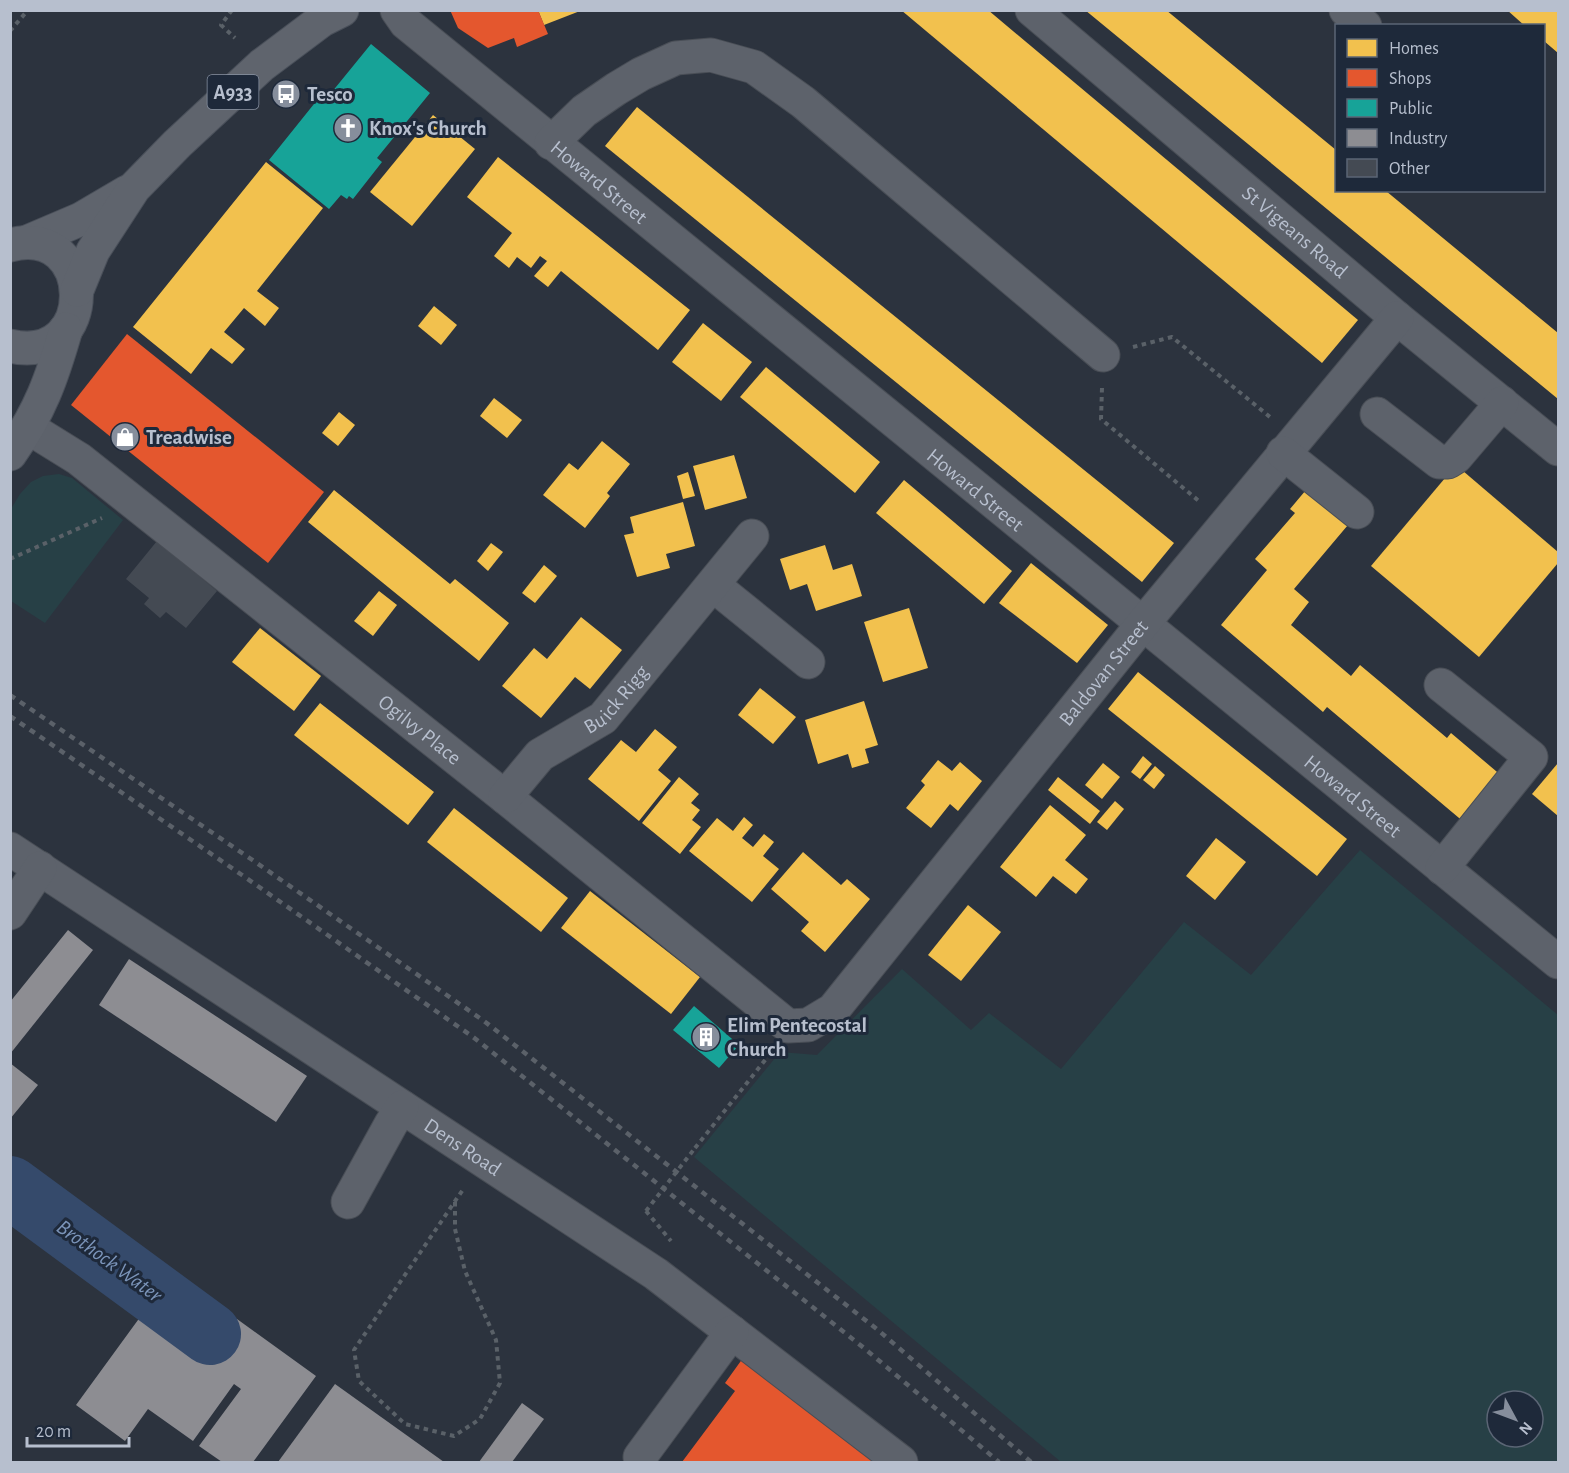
<svg xmlns="http://www.w3.org/2000/svg" width="1569" height="1473" font-family="'Alegreya Sans',sans-serif">
	<style>
		.green { fill: #274046; fill-rule: evenodd }
		.homes { fill: #f2c14e }
		.shops { fill: #e4572e }
		.public { fill: #17a398 }
		.industry { fill: #8d8d92 }
		.lines { fill: none; stroke-linecap: round; stroke-linejoin: round }
		.river { stroke: #354a6b; stroke-width: 62 }
		.building { fill: #444a53 }
		.minor-casing { stroke: #494e56; stroke-width: 35 }
		.major-casing { stroke: #4a505a; stroke-width: 35 }
		.path { stroke: #5a6168; stroke-width: 4; stroke-dasharray: 4.5 4.5; stroke-linecap: butt }
		.minor { stroke: #5d626b; stroke-width: 33 }
		.major { stroke: #5f646d; stroke-width: 33 }
		.rail { stroke: #5b6169; stroke-width: 4.5; stroke-dasharray: 6 6; stroke-linecap: butt }
		.path-bridge { stroke: #5a6168; stroke-width: 4; stroke-dasharray: 4.5 4.5; stroke-linecap: butt }
		.labels { text-anchor: middle; stroke-width: 6; stroke-linejoin: round; paint-order: stroke }
		.shield { fill: #1e293a; stroke: #8992a2; stroke-width: 1.5 }
		.shield-label { font-size: 20px; font-weight: bold; fill: #b7bfce }
		.poi-label { font-size: 21px; font-weight: bold; fill: #b7bfce; stroke: #1e293a; text-anchor: start }
		.street-label { font-size: 21px; fill: #b7bfce; stroke: #1e293a }
		.water-label { font-size: 22px; font-style: italic; fill: #7b94b9; stroke: #1e293a }
	</style>
	<rect width="100%" height="100%" fill="#2c333e"/>
	<g class="green">
		<path d="M59,474L72,478L123,520L45,623L11,601V509L20,494L31,482L43,476Z"/>
		<path d="M1360,850L1558,1015V1462H1061L694,1157L780,1052L817,1055L902,969L971,1030L989,1013L1061,1069L1184,922L1251,975ZM1497,1401H1533V1437H1497Z"/>
	</g>
	<g class="homes">
		<path d="M538,10H580V11L544,25Z"/>
		<path d="M901,10H988L1358,320L1322,363Z"/>
		<path d="M1085,10H1166L1336,150V190L1386,191L1558,333V399Z"/>
		<path d="M1507,10H1558V53L1544,41V26H1525Z"/>
		<path d="M637,107L1174,543L1142,582L605,146Z"/>
		<path d="M433,115L475,149L412,226L370,192Z"/>
		<path d="M498,157L690,310L658,350L561,271L548,287L534,276L547,261L540,256L531,268L517,257L509,268L494,256L512,233L467,197Z"/>
		<path d="M266,162L323,208L257,291L279,308L265,326L244,308L224,332L245,349L232,364L211,348L191,374L133,327Z"/>
		<path d="M434,306L457,325L441,345L418,326Z"/>
		<path d="M703,323L752,362L721,401L672,362Z"/>
		<path d="M766,367L880,462L855,493L740,397Z"/>
		<path d="M494,398L522,420L507,438L480,416Z"/>
		<path d="M339,412L355,425L338,446L322,433Z"/>
		<path d="M602,441L630,464L607,493L610,496L585,528L543,495L569,463L578,470Z"/>
		<path d="M734,455L747,498L705,510L693,466Z"/>
		<path d="M1456,465L1558,552V563L1479,657L1371,566Z"/>
		<path d="M688,472L695,496L683,499L677,476Z"/>
		<path d="M904,480L1012,571L984,604L876,513Z"/>
		<path d="M1311,484L1353,519L1294,589L1309,602L1291,625L1351,676L1360,665L1447,738L1451,733L1503,777L1465,823L1327,707L1323,712L1221,625L1267,570L1255,559L1295,513L1290,509Z"/>
		<path d="M334,490L450,584L455,579L509,623L479,661L308,522Z"/>
		<path d="M683,502L695,546L666,554L670,568L637,577L624,535L634,533L630,517Z"/>
		<path d="M491,543L503,552L488,571L477,561Z"/>
		<path d="M825,545L833,570L852,564L862,596L816,611L807,584L790,590L780,559Z"/>
		<path d="M1031,563L1108,625L1077,663L999,603Z"/>
		<path d="M544,565L557,576L535,603L522,593Z"/>
		<path d="M379,591L397,605L373,636L354,621Z"/>
		<path d="M909,608L928,668L883,682L864,622Z"/>
		<path d="M581,617L622,650L590,689L575,677L541,718L502,686L534,648L547,659Z"/>
		<path d="M260,628L321,676L294,711L232,662Z"/>
		<path d="M1138,672L1347,839L1317,876L1108,709Z"/>
		<path d="M760,688L796,717L773,744L738,715Z"/>
		<path d="M864,701L878,745L865,749L869,763L852,768L848,754L818,764L805,720Z"/>
		<path d="M320,703L434,792L408,825L294,735Z"/>
		<path d="M655,729L677,747L658,770L671,781L639,821L588,779L621,740L636,752Z"/>
		<path d="M1143,756L1152,764L1140,779L1131,772Z"/>
		<path d="M938,760L952,771L960,762L982,781L958,811L950,804L931,828L906,808L925,785L921,781Z"/>
		<path d="M1103,763L1120,777L1102,799L1085,785Z"/>
		<path d="M1558,763V816L1532,794Z"/>
		<path d="M1155,766L1165,775L1154,789L1143,780Z"/>
		<path d="M679,777L699,794L691,803L700,810L692,820L701,827L680,854L642,823Z"/>
		<path d="M1058,777L1100,811L1090,824L1048,790Z"/>
		<path d="M1115,801L1124,809L1107,830L1097,822Z"/>
		<path d="M1050,805L1086,835L1065,860L1088,879L1076,894L1053,876L1036,897L1000,867Z"/>
		<path d="M454,808L568,898L541,932L427,842Z"/>
		<path d="M744,817L753,825L742,838L753,847L764,834L774,842L763,856L779,869L752,902L689,851L717,818L733,831Z"/>
		<path d="M1216,838L1246,862L1215,900L1186,876Z"/>
		<path d="M803,852L841,885L847,879L870,899L825,952L801,931L809,922L771,889Z"/>
		<path d="M590,891L700,977L671,1014L561,928Z"/>
		<path d="M968,905L1001,932L961,981L928,955Z"/>
	</g>
	<g class="shops">
		<path d="M450,10H538L548,34L517,47L514,38L488,48L458,28Z"/>
		<path d="M127,334L324,492L268,563L71,405Z"/>
		<path d="M743,1358L885,1462H682L735,1391L725,1383Z"/>
	</g>
	<g class="public">
		<path d="M371,44L430,93L377,158L382,162L353,199L349,196L347,199L341,195L329,209L269,160L322,94L327,98Z"/>
		<path d="M694,1006L739,1045L719,1068L673,1030Z"/>
	</g>
	<g class="industry">
		<path d="M68,930L93,950L10,1054V1002Z"/>
		<path d="M129,959L307,1076L276,1122L99,1005Z"/>
		<path d="M10,1063L38,1085L10,1119Z"/>
		<path d="M154,1298L207,1336L204,1340L215,1348L237,1319L316,1376L253,1462H222L199,1446L241,1389L234,1384L193,1441L148,1409L125,1441L76,1405Z"/>
		<path d="M335,1384L444,1462H278Z"/>
		<path d="M522,1403L544,1419L512,1462H479Z"/>
	</g>
	<g class="lines">
		<path class="river" d="M10,1187L210,1334"/>
	</g>
	<path class="building" d="M157,541L217,591L186,628L166,612L160,618L144,604L149,598L126,579Z"/>
	<g class="lines">
		<g class="minor-casing">
			<g id="minor">
				<path id="s1" d="M397,10L406,23C788,339 1173,651 1558,962"/>
				<path id="s2" d="M1032,10L1397,318L1558,449"/>
				<path d="M1346,10L1365,26"/>
				<path d="M551,143L584,111L616,89L641,74L676,58L711,55L754,67L803,102L1103,355"/>
				<path d="M1377,414L1439,462H1448L1456,457L1502,403"/>
				<path id="s3" d="M29,428L79,459L505,797L788,1026L808,1025L833,1010L1141,626L1397,318"/>
				<path d="M1283,453L1357,512"/>
				<path d="M713,585L808,662"/>
				<path d="M1441,685L1531,757L1442,868"/>
				<path id="s4" d="M505,797L540,755L603,718L752,536"/>
				<path id="s5" d="M10,849L656,1274L901,1462"/>
				<path d="M10,913L40,868"/>
				<path d="M348,1202L391,1124L402,1107"/>
				<path d="M640,1457L732,1332"/>
			</g>
		</g>
		<g class="major-casing">
			<g id="major">
				<path d="M27,242L81,219L127,192"/>
				<path d="M10,245C97,222 100,367 10,346"/>
				<path d="M77,290L93,251L134,188L177,144L262,65L322,20L342,10"/>
				<path d="M10,454C40,412 52,378 66,329"/>
			</g>
		</g>
		<g class="path">
			<path d="M232,10L221,25L235,38"/>
			<path d="M10,31L28,10"/>
			<path d="M1133,347L1172,337L1270,417"/>
			<path d="M1102,388L1101,419L1200,502"/>
			<path d="M10,559L102,518"/>
			<path d="M695,1148L770,1054"/>
			<path d="M455,1202V1229L465,1271L496,1340L500,1383L480,1419L454,1436L405,1424L359,1381L354,1350L464,1188"/>
			<path d="M646,1211L671,1241"/>
		</g>
		<use href="#minor" class="minor"/>
		<use href="#major" class="major"/>
		<g class="rail">
			<path d="M10,695L251,859L484,1021L878,1330L1031,1462"/>
			<path d="M10,716L242,875L473,1037L864,1348L999,1462"/>
		</g>
		<path class="path-bridge" d="M646,1211L695,1148"/>
	</g>
	<defs>
		<g id="bus-disc" transform="scale(1.5)"><circle r="9.5" fill="#868e9c" stroke="#1e293a"/><path d="M-5-6H5V4H4V6H2V4H-2V6H-4V4H-5ZM-3.5-4V0h7V-4ZM-3.5 1.2v1.5H-2V1.2ZM2 1.2v1.5H3.5V1.2Z" fill="#fff"/></g>
		<g id="church-disc" transform="scale(1.5)"><circle r="9.5" fill="#868e9c" stroke="#1e293a"/><path d="M-1.2-6h2.4v3.5h3.3v2.4h-3.3V6h-2.4V-.1h-3.3v-2.4h3.3Z" fill="#fff"/></g>
		<g id="shop-disc" transform="scale(1.5)"><circle r="9.5" fill="#868e9c" stroke="#1e293a"/><path d="M-5-2.5h2.3a2.7 3.5 0 0 1 5.4 0H5L5.5 6h-11ZM-1.5-2.5h3a1.5 2.3 0 0 0-3 0Z" fill="#fff"/></g>
		<g id="building-disc" transform="scale(1.5)"><circle r="9.5" fill="#868e9c" stroke="#1e293a"/><path d="M-4-6H4V6H1V3H-1V6H-4ZM-2.5-4.3h1.7v1.8h-1.7ZM.8-4.3h1.7v1.8H.8ZM-2.5-1h1.7V.8h-1.7ZM.8-1h1.7V.8H.8Z" fill="#fff"/></g>
	</defs>
	<g fill-rule="evenodd">
		<use href="#bus-disc" x="286" y="94"/>
		<use href="#church-disc" x="348" y="128"/>
		<use href="#shop-disc" x="125" y="437"/>
		<use href="#building-disc" x="706" y="1037"/>
	</g>
	<g class="labels">
		<rect class="shield" x="207.5" y="75" width="51" height="34" rx="4.5"/>
		<g class="shield-label">
			<text x="233" y="99">A933</text>
		</g>
		<g class="poi-label">
			<text x="307" y="101">Tesco</text>
			<text x="369" y="135">Knox's Church</text>
			<text x="146" y="444">Treadwise</text>
			<text x="727" y="1032">Elim Pentecostal<tspan x="727" dy="24">Church</tspan></text>
		</g>
		<g class="street-label">
			<text dy="7" stroke="none"><textPath href="#s1" startOffset="266">Howard Street</textPath></text>
			<text dy="7" stroke="none"><textPath href="#s2" startOffset="344">St Vigeans Road</textPath></text>
			<text dy="7" stroke="none"><textPath href="#s1" startOffset="752">Howard Street</textPath></text>
			<text dy="7" stroke="none"><textPath href="#s3" startOffset="1448">Baldovan Street</textPath></text>
			<text dy="7" stroke="none"><textPath href="#s4" startOffset="150">Buick Rigg</textPath></text>
			<text dy="7" stroke="none"><textPath href="#s3" startOffset="494">Ogilvy Place</textPath></text>
			<text dy="7" stroke="none"><textPath href="#s1" startOffset="1238">Howard Street</textPath></text>
			<text dy="7" stroke="none"><textPath href="#s5" startOffset="542">Dens Road</textPath></text>
		</g>
		<g class="water-label">
			<text transform="translate(110 1260) rotate(36)" y="8">Brothock Water</text>
		</g>
	</g>
	<rect width="1569" height="1473" fill="none" stroke="#b7bfce" stroke-width="24"/>
	<rect x="1335" y="24" width="210" height="168" fill="#1e293a" stroke="#5b6575" stroke-width="1.5"/>
	<rect x="1347" y="39" width="30" height="18" fill="#f2c14e" stroke="#5b6575" stroke-width="1.5"/>
	<text x="1389" y="54" font-size="18" fill="#b7bfce">Homes</text>
	<rect x="1347" y="69" width="30" height="18" fill="#e4572e" stroke="#5b6575" stroke-width="1.5"/>
	<text x="1389" y="84" font-size="18" fill="#b7bfce">Shops</text>
	<rect x="1347" y="99" width="30" height="18" fill="#17a398" stroke="#5b6575" stroke-width="1.5"/>
	<text x="1389" y="114" font-size="18" fill="#b7bfce">Public</text>
	<rect x="1347" y="129" width="30" height="18" fill="#8d8d92" stroke="#5b6575" stroke-width="1.5"/>
	<text x="1389" y="144" font-size="18" fill="#b7bfce">Industry</text>
	<rect x="1347" y="159" width="30" height="18" fill="#444a53" stroke="#5b6575" stroke-width="1.5"/>
	<text x="1389" y="174" font-size="18" fill="#b7bfce">Other</text>
	<g transform="translate(1515 1419) rotate(131)"><circle r="28" fill="#1e293a" stroke="#5b6575" stroke-width="1.5"/>
	<path d="M0-4.5L10 22L0 15L-10 22Z" fill="#868e9c"/>
	<text y="-9" font-size="16" font-weight="bold" text-anchor="middle" fill="#b7bfce">N</text>
	</g>
	<path d="M27 1437v9h102v-9" fill="none" stroke="#b7bfce" stroke-width="3"/>
	<text x="36" y="1437" font-size="18" fill="#b7bfce" stroke="#1e293a" stroke-width="4.5" paint-order="stroke">20 m</text>
</svg>
